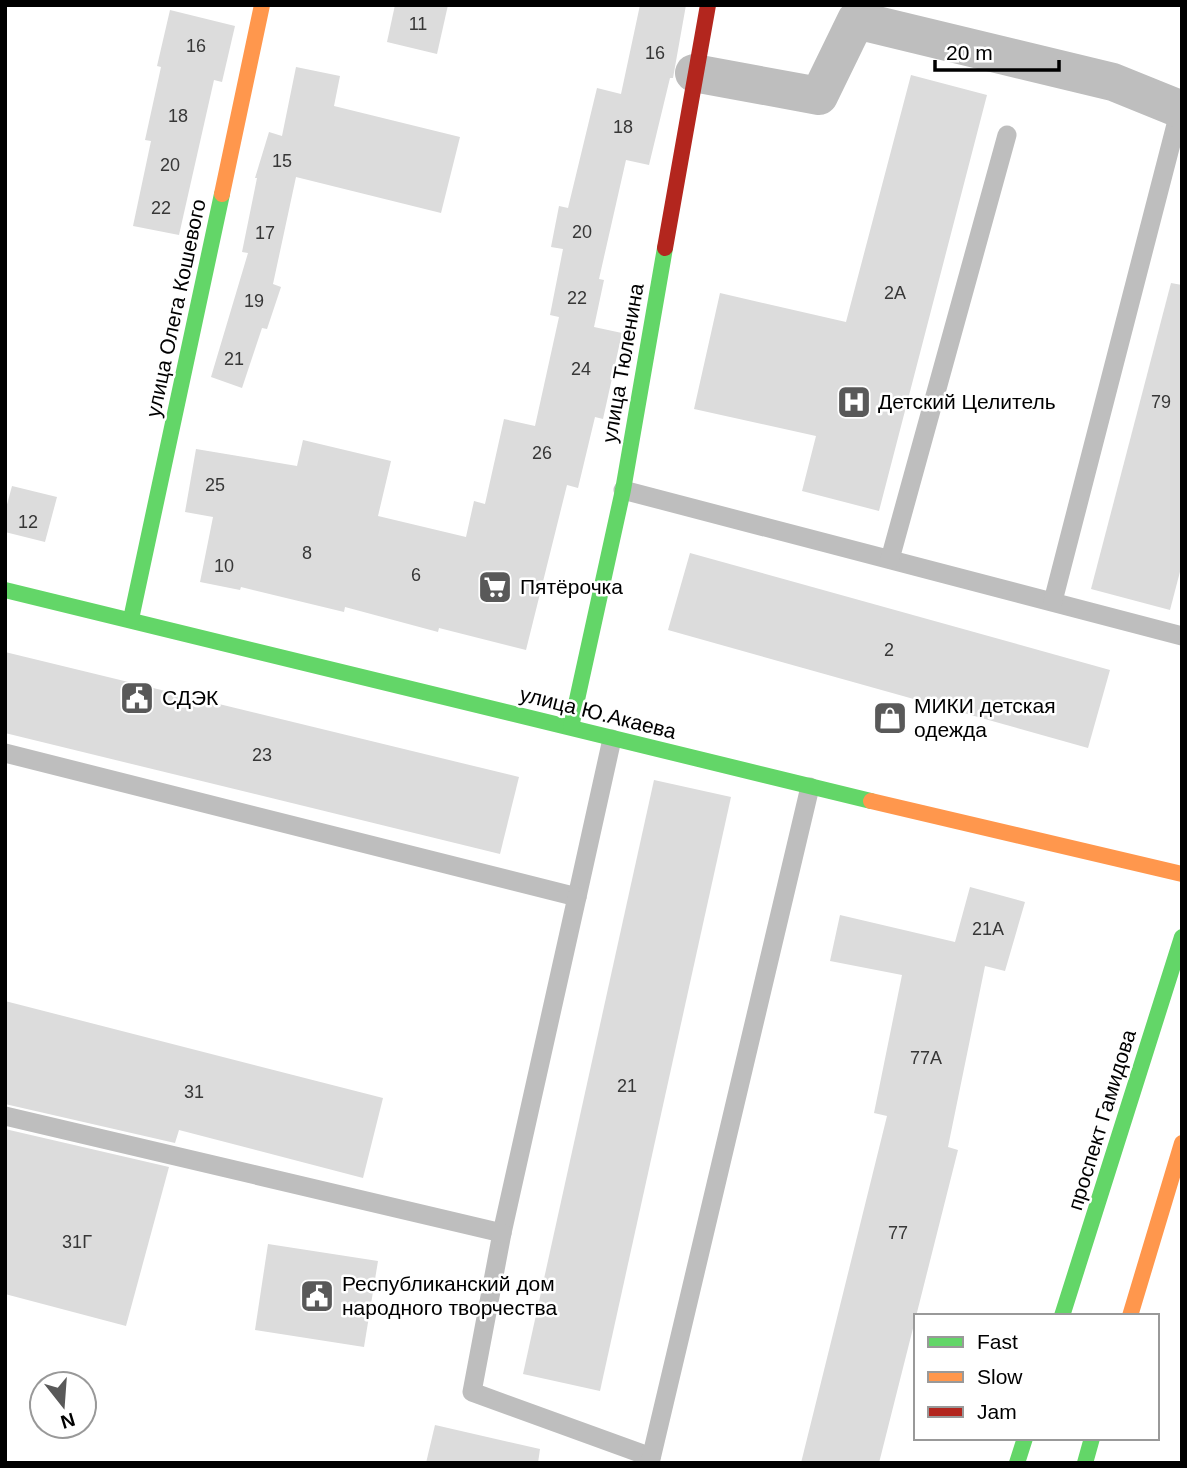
<svg xmlns="http://www.w3.org/2000/svg" width="1187" height="1468" font-family="Arial,sans-serif">
	<style>
		.building { fill: #dcdcdc }
		.lines { fill: none; stroke-linecap: round; stroke-linejoin: round }
		.lane { stroke: #bebebe; stroke-width: 19 }
		.street { stroke: #bebebe; stroke-width: 38 }
		.fast { stroke: #63d668; stroke-width: 16 }
		.slow { stroke: #ff974d; stroke-width: 16 }
		.jam { stroke: #b3261e; stroke-width: 16 }
		.labels { text-anchor: middle; stroke-width: 5; stroke-linejoin: round; paint-order: stroke }
		.number-label { font-size: 18px; fill: #373737 }
		.street-label { font-size: 21px; fill: #000; stroke: #fff }
		.poi-label { font-size: 21px; fill: #000; stroke: #fff; text-anchor: start }
	</style>
	<rect width="100%" height="100%" fill="#fff"/>
	<g class="building">
		<path d="M395,5H448L437,54L387,42Z"/>
		<path d="M640,5H686L673,78H670L649,165L626,160L599,279L604,280L594,327L622,333L603,419L595,417L578,488L567,485L526,650L439,628L438,632L345,607L344,612L241,587L240,590L200,582L213,517L185,512L196,449L297,466L303,440L391,461L378,516L466,537L474,501L485,504L504,419L535,426L559,317L550,315L563,249L551,247L559,206L568,208L597,88L621,94Z"/>
		<path d="M170,10L235,26L222,82L214,80L179,235L133,226L151,141L145,140L161,67L157,66Z"/>
		<path d="M296,67L340,76L334,106L460,137L441,213L296,177L273,284L281,287L267,329L262,328L242,388L211,377L248,253L242,252L257,178H255L269,132L282,136Z"/>
		<path d="M911,75L987,95L879,511L802,491L816,436L694,409L720,293L846,322Z"/>
		<path d="M1171,283L1182,285V564L1170,610L1091,589Z"/>
		<path d="M12,486L57,497L45,542L5,532V512Z"/>
		<path d="M690,553L1110,670L1088,748L668,630Z"/>
		<path d="M5,652L519,777L500,854L5,733Z"/>
		<path d="M654,780L731,797L600,1391L523,1374Z"/>
		<path d="M970,887L1025,902L1005,971L985,966L948,1147L958,1150L879,1463H801L887,1116L874,1113L902,975L830,961L840,915L955,942Z"/>
		<path d="M5,1001L383,1098L363,1178L179,1130L175,1143L5,1104Z"/>
		<path d="M5,1129L169,1167L126,1326L5,1294Z"/>
		<path d="M268,1244L378,1261L364,1347L255,1330Z"/>
		<path d="M435,1425L540,1449L538,1463H426Z"/>
	</g>
	<g class="lines">
		<g class="lane">
			<path d="M623,490L1182,636"/>
			<path d="M890,559L1007,135"/>
			<path d="M1053,601L1180,109"/>
			<path d="M5,753L577,897L612,739"/>
			<path d="M577,897L502,1233L472,1392L651,1457"/>
			<path d="M5,1116L502,1233"/>
			<path d="M650,1463L810,787"/>
		</g>
		<path class="street" d="M694,73L819,96L856,20L1113,82L1182,110"/>
		<g class="fast">
			<path d="M5,590L871,801"/>
			<path d="M131,619L222,194"/>
			<path d="M571,727L623,490L665,248"/>
			<path d="M1062,1316L1182,937"/>
			<path d="M1017,1463L1025,1438"/>
			<path d="M1085,1463L1092,1438"/>
		</g>
		<g class="slow">
			<path d="M222,194L262,5"/>
			<path d="M871,801L1182,874"/>
			<path d="M1130,1316L1182,1143"/>
		</g>
		<path class="jam" d="M665,248L708,5"/>
	</g>
	<defs>
		<g id="hospital-square" transform="scale(1.75)"><rect x="-9" y="-9" width="18" height="18" rx="4" fill="#595959" stroke="#fff"/><path d="M-5-5h3v3.5h4V-5h3V5h-3V1.5h-4V5h-3Z" fill="#fff"/></g>
		<g id="supermarket-square" transform="scale(1.75)"><rect x="-9" y="-9" width="18" height="18" rx="4" fill="#595959" stroke="#fff"/><path d="M-6-5.5h2.5l.6 2H6L4.5 2H-2.5L-4.4-4H-6ZM-1.5 3.2a1.3 1.3 0 1 0 .1 0ZM3 3.2a1.3 1.3 0 1 0 .1 0Z" fill="#fff"/></g>
		<g id="civic-square" transform="scale(1.75)"><rect x="-9" y="-9" width="18" height="18" rx="4" fill="#595959" stroke="#fff"/><path d="M-.6-6.5H3V-4.5H.6V-3L4-1V1h2V6H-6V1h2V-1L-.6-3ZM-1.2 2.5V6h2.4V2.5Z" fill="#fff"/></g>
		<g id="shop-square" transform="scale(1.75)"><rect x="-9" y="-9" width="18" height="18" rx="4" fill="#595959" stroke="#fff"/><path d="M-5-2.5h2.3a2.7 3.5 0 0 1 5.4 0H5L5.5 6h-11ZM-1.5-2.5h3a1.5 2.3 0 0 0-3 0Z" fill="#fff"/></g>
	</defs>
	<g fill-rule="evenodd">
		<use href="#hospital-square" x="854" y="402"/>
		<use href="#supermarket-square" x="495" y="587"/>
		<use href="#civic-square" x="137" y="698"/>
		<use href="#shop-square" x="890" y="718"/>
		<use href="#civic-square" x="317" y="1296"/>
	</g>
	<g class="labels">
		<g class="number-label">
			<text x="418" y="30">11</text>
			<text x="196" y="52">16</text>
			<text x="655" y="59">16</text>
			<text x="178" y="122">18</text>
			<text x="623" y="133">18</text>
			<text x="282" y="167">15</text>
			<text x="170" y="171">20</text>
			<text x="161" y="214">22</text>
			<text x="582" y="238">20</text>
			<text x="265" y="239">17</text>
			<text x="895" y="299">2А</text>
			<text x="577" y="304">22</text>
			<text x="254" y="307">19</text>
			<text x="234" y="365">21</text>
			<text x="581" y="375">24</text>
			<text x="1161" y="408">79</text>
			<text x="542" y="459">26</text>
			<text x="215" y="491">25</text>
			<text x="28" y="528">12</text>
			<text x="307" y="559">8</text>
			<text x="224" y="572">10</text>
			<text x="416" y="581">6</text>
			<text x="889" y="656">2</text>
			<text x="262" y="761">23</text>
			<text x="988" y="935">21А</text>
			<text x="926" y="1064">77А</text>
			<text x="627" y="1092">21</text>
			<text x="194" y="1098">31</text>
			<text x="898" y="1239">77</text>
			<text x="77" y="1248">31Г</text>
		</g>
		<g class="street-label">
			<text transform="translate(176 308) rotate(-78)" y="7">улица Олега Кошевого</text>
			<text transform="translate(623 363) rotate(-80)" y="7">улица Тюленина</text>
			<text transform="translate(598 713) rotate(14)" y="7">улица Ю.Акаева</text>
			<text transform="translate(1102 1120) rotate(-73)" y="7">проспект Гамидова</text>
		</g>
		<g class="poi-label">
			<text x="878" y="409">Детский Целитель</text>
			<text x="520" y="594">Пятёрочка</text>
			<text x="162" y="705">СДЭК</text>
			<text x="914" y="713">МИКИ детская<tspan x="914" dy="24">одежда</tspan></text>
			<text x="342" y="1291">Республиканский дом<tspan x="342" dy="24">народного творчества</tspan></text>
		</g>
	</g>
	<rect width="1187" height="1468" fill="none" stroke="#000000" stroke-width="14"/>
	<rect x="914" y="1314" width="245" height="126" fill="#ffffff" stroke="#999999" stroke-width="2"/>
	<rect x="928" y="1337" width="35" height="10" fill="#63d668" stroke="#999999" stroke-width="2"/>
	<text x="977" y="1349" font-size="21" fill="#000000">Fast</text>
	<rect x="928" y="1372" width="35" height="10" fill="#ff974d" stroke="#999999" stroke-width="2"/>
	<text x="977" y="1384" font-size="21" fill="#000000">Slow</text>
	<rect x="928" y="1407" width="35" height="10" fill="#b3261e" stroke="#999999" stroke-width="2"/>
	<text x="977" y="1419" font-size="21" fill="#000000">Jam</text>
	<g transform="translate(63 1405) rotate(163)"><circle r="33" fill="#ffffff" stroke="#999999" stroke-width="2"/>
	<path d="M0-5L12 26L0 18L-12 26Z" fill="#595959"/>
	<text y="-10" font-size="19" font-weight="bold" text-anchor="middle" fill="#000000">N</text>
	</g>
	<path d="M935 60v10h124v-10" fill="none" stroke="#000000" stroke-width="3.5"/>
	<text x="946" y="60" font-size="21" fill="#000000" stroke="#ffffff" stroke-width="5" paint-order="stroke">20 m</text>
</svg>
